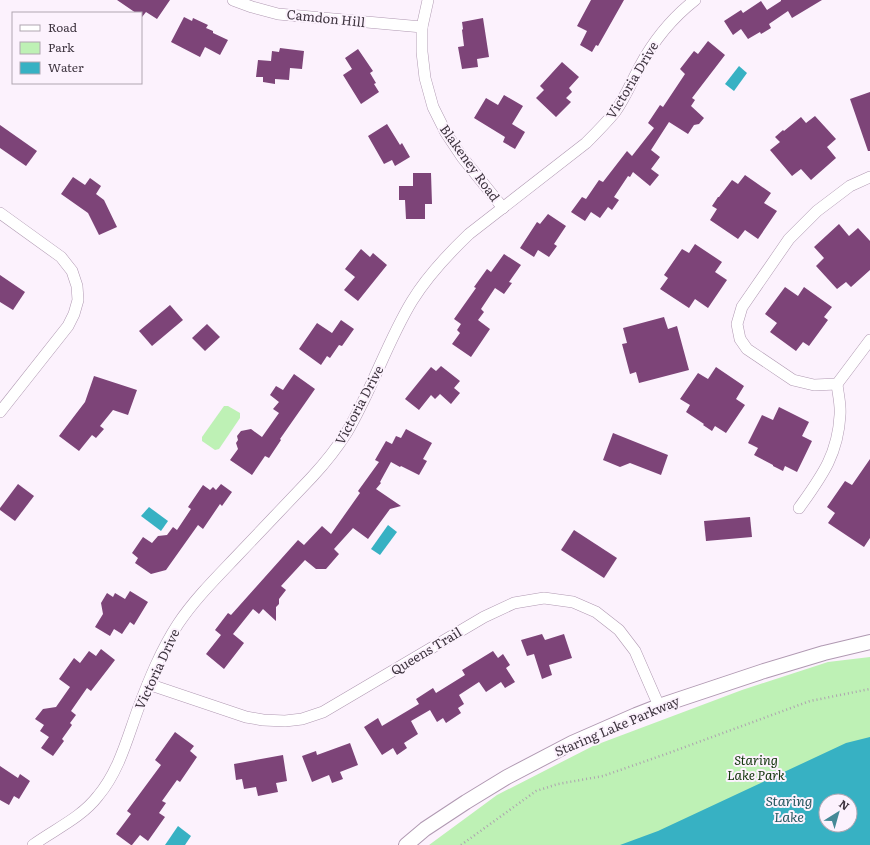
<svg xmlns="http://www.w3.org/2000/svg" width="870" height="845" font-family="Literata,serif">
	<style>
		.green { fill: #bef1b5; fill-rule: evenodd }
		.water { fill: #37b1c3; fill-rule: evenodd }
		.building { fill: #7d4478 }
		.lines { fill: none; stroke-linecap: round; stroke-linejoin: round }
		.minor-casing { stroke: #b099b2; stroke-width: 12 }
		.tertiary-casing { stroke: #b099b2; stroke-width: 16 }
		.path { stroke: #ada3ae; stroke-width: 2.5; stroke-dasharray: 1 3; stroke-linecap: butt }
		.minor { stroke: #fff; stroke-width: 11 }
		.tertiary { stroke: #fff; stroke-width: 14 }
		.labels { text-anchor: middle; stroke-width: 4; stroke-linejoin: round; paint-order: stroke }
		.street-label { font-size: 13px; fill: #3f3540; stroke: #fcf2fd }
		.park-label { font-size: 13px; font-style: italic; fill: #0f3408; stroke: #fcf2fd }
		.water-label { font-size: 14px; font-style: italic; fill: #275961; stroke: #fcf2fd }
	</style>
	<rect width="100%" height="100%" fill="#fcf2fd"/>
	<g class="green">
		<path d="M224,406H228L240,413V418L219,449L215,450L202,441V437Z"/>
		<path d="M870,657V845H429L497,795L593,746L742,690L828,662ZM826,801H850V825H826Z"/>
	</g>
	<g class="water">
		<path d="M739,66L747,73L734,91L725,84Z"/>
		<path d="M149,507L168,521L161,531L141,516Z"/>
		<path d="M388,525L397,532L380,555L371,549Z"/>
		<path d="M870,737V845H620L658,831L846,743ZM826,801H850V825H826Z"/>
		<path d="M178,826L191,836L185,845H165Z"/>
	</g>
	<g class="building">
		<path d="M117,0H170L157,19L146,12L142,17L141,16V13H136Z"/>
		<path d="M591,0H624L598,46L596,45L592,52L580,45L587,31L577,26Z"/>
		<path d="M781,0H822L792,18L788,11L769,24L771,28L761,34L760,32L748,39L741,29L733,35L724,21L741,10L743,13L761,1L767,10L781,1Z"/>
		<path d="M184,17L192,21L193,18L208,25L206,28L213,31V33L228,40L220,55L205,47L200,57L171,42Z"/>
		<path d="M483,18L489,57L477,59L478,67L462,69L458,47L464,46L462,30L463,29L462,22Z"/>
		<path d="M708,41L725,55L692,98L695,100L691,106L704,118L699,124L694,125L688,134L669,122L651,150L660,157L651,169L659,175L650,186L633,172L630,177L628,176L614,197L619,200L612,210L608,207L600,218L591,212L585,221L571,212L582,197L586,199L599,180L603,182L627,151L632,156L654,128L648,123L660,105L663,107L685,74L680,69L694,51L698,54Z"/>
		<path d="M280,48L304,51L302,69L290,68L289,80L275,79V84L263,82V77H256L258,60L271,61L272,51L279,52Z"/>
		<path d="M358,49L373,71L370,73L376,83L374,84L379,92L361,104L343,75L352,69L345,58Z"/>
		<path d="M562,62L579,77L569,88L572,92L566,98L571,102L556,117L536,98L544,90L540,86Z"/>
		<path d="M870,92V151H868L850,99Z"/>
		<path d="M504,95L523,106L512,124L525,132L515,149L503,142L505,137L474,118L486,98L498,105Z"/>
		<path d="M815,116L836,139L827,147L836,158L811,180L801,169L792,176L770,150L780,142L775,137L783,130L784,131L801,117L806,123Z"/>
		<path d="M387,124L400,145L402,143L410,157L395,166L392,160L384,164L368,136Z"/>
		<path d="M0,125L37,151L26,166L0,148Z"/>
		<path d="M413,173H431L432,204H425V219H406L405,200H399V186H413Z"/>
		<path d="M745,175L771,193L764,203L777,211L758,239L745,230L738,239L710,220L717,209L712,206L718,197H719L732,180L738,184Z"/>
		<path d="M73,177L85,185L90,178L101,186L96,194L104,200L117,227L99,235L88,213L61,194Z"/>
		<path d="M548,214L566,226L554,244L557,246L549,257L538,250L534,257L520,248L537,222L540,224Z"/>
		<path d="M839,224L849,236L858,228L870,241V270L851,287L846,282L837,289L816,266L824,258L814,247Z"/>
		<path d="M695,244L722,262L715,272L727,280L708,308L695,299L689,308L660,289L668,278L664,275L682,249L689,253Z"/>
		<path d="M361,249L370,257L373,253L387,265L358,301L344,290L355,277L345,269Z"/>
		<path d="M504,254L521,265L509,282L512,283L504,294L495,288L481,309L484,312L478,320L490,329L471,357L452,344L460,333L457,330L461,324L454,319L476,288L474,287L487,269L491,272Z"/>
		<path d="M0,275L25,292L13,310L0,302Z"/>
		<path d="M785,287L798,296L804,287L832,307L824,317L828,320L809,346L803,342L796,351L770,332L777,323L765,314Z"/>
		<path d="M170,305L183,320L152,346L139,331Z"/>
		<path d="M664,317L668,329L677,326L689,370L639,383L636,372L630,374L622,344L627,343L623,328Z"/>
		<path d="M341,320L354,329L342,346L339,345L330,358L327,356L321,365L299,349L317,323L332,333Z"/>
		<path d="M207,324L220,337L205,351L192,338Z"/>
		<path d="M441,366L460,381L454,388L460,393L451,404L440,394L435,399L431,395L419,410L405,399L431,367L436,371Z"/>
		<path d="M716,367L744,386L736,399L745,405L726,433L715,426L712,431L703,425L704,424L686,412L690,405L680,399L698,373L708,379Z"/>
		<path d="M294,374L315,389L280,439L281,440L269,458L265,456L252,475L230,460L238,449L236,443L238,440L237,436L241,431L251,429L262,437L279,413L273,409L279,402L270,395L276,386L283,390Z"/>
		<path d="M94,376L137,390L128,415L113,410L100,426L104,429L96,438L92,435L79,451L59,436L85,402Z"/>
		<path d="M779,407L809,422L802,436L812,441L797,472L785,466L783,471L773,466V465L754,455L758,448L748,443L762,415L773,420Z"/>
		<path d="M406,429L432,443L423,459L427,461L419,475L401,466L400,467L391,462L380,482L381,483L376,489L401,506L390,509L368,539L353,528L334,549L339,554L326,569H316L305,560L281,586L286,590L279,599V604L276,607V621L263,609L259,614L253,609L233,634L244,643L224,669L206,654L221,635L215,630L228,613L231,615L298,540L304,545L322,526L331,534L360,493L358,491L379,462L375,460L386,441L392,444L396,436L401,438Z"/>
		<path d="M613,433L668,455L661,475L630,463L620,467L603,460Z"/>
		<path d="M870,459V538L864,547L828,523L835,513L827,507L845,481L852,485Z"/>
		<path d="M18,484L34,496L15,521L0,510V508Z"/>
		<path d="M221,484L232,492L222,506L220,504L203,529L198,525L166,570L151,574L135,563L138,558L132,553L143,537L152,543L158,536L167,535L173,527L177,530L191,509L188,507L203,485L210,490L213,487L216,490Z"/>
		<path d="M750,517L752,537L706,541L704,521Z"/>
		<path d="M574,530L617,558L604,578L561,550Z"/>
		<path d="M130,591L148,602L134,625L130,622L122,634L114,629L110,636L95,627L103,614L101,603L107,593L113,597L115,593L125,599Z"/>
		<path d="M542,634L545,640L564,634L572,658L549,665L552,675L542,679L534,654L527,656L521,640Z"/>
		<path d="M101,649L115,660L91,691L87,688L71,711L76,715L70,723L72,725L62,739L64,741L53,756L41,748L49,737L40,731L44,725L35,719L43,709L56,707L70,687L59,679L74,658L80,663L89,651L96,656Z"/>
		<path d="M493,651L498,658L503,654L510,665L506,668L515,682L505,688L501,682L486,692L479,682L459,695L464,704L458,708L461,713L446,723L443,718L437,722L430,710L411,721L418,734L404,743L407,748L397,755L393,748L382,755L364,727L378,718L382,726L419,704L416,699L433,688L436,693L465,675L462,670Z"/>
		<path d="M175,732L194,746L190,751L197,757L180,782L177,780L162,801L166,803L159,813L165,817L148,841L140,835L132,845H131L116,834L131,814L127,811L161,765L155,760Z"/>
		<path d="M350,743L358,765L340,772L343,779L332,783L329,775L312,782L302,756L316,751L317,755Z"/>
		<path d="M283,755L287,781L276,783L278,792L258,796L256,787L244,789L242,779L236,780L234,764Z"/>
		<path d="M0,766L18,778L20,774L30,781L19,799L14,796L9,805L0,800Z"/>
	</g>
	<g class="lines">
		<g class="minor-casing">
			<g id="minor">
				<path d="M233,0L252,7L278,14L422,27"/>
				<path d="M428,0L422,27V52L425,78L433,107L446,133L462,157L503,208"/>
				<path d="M870,177L850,186L817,211L789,239L742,307L737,324L740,339L747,349L793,380L814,385L837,384L870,340"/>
				<path d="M0,213L61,257L72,271L77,286L78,300L74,314L68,326L0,412"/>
				<path d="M799,508C821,477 838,455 840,415C841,405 838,394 837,384"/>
				<path d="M148,684L246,717L263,720L285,721L302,719L323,712L484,617L514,603L544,598L573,602L596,612L619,630L635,651L659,706"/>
				<path d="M33,845C55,829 81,818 98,796C119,771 127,739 138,709C149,680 161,650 178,624C194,600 215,579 235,558C261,531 286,504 312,477C325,463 337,448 347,432C372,390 387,342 412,301C428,275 447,255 469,234L586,143C596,133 606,123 615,112C625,98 632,81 640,66C654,40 672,18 695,0"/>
			</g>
		</g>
		<g class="tertiary-casing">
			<path id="tertiary" d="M406,845L425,829L466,802L507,777L572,743L636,715L659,706L764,671L824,653L870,642"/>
		</g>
		<path class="path" d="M461,845L536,791L558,784L603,776L666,754L810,701L870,689"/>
		<use href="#minor" class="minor"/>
		<use href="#tertiary" class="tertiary"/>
	</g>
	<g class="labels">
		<g class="street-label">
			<text transform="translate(326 18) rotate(6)" y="5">Camdon Hill</text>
			<text transform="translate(632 80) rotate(-59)" y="5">Victoria Drive</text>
			<text transform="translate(470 163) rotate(54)" y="5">Blakeney Road</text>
			<text transform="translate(359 405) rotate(-62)" y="5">Victoria Drive</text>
			<text transform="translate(426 651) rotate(-31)" y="5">Queens Trail</text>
			<text transform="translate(157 669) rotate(-65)" y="5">Victoria Drive</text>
			<text transform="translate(617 726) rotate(-23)" y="5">Staring Lake Parkway</text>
		</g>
		<g class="park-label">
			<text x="756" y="765">Staring<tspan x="756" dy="15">Lake Park</tspan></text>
		</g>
		<g class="water-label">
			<text x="789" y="806">Staring<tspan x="789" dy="16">Lake</tspan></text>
		</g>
	</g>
	<rect x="12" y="12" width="130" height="72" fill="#fcf2fd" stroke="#b0a6b1"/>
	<rect x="20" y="25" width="20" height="6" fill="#ffffff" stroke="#b0a6b1"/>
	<text x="48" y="32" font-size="12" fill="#3f3540">Road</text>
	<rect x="20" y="42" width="20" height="12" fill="#bef1b5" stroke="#b0a6b1"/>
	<text x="48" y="52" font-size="12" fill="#3f3540">Park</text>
	<rect x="20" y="62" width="20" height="12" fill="#37b1c3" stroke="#b0a6b1"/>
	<text x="48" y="72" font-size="12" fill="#3f3540">Water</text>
	<g transform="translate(838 813) rotate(37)"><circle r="19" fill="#fcf2fd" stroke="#b0a6b1"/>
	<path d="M0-3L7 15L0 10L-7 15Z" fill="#458a97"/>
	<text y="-6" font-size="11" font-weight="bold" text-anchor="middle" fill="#3f3540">N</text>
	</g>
</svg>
